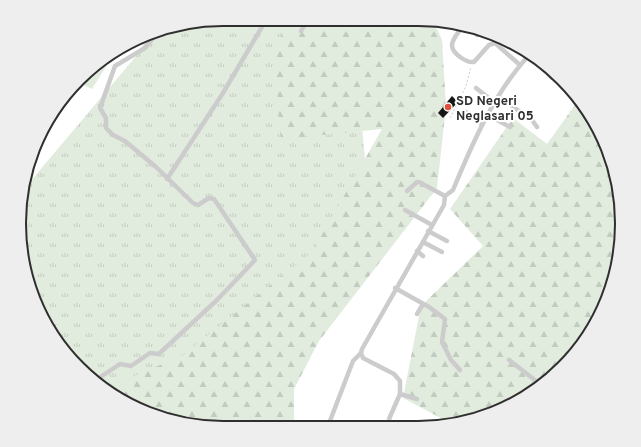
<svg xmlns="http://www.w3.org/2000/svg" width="641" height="447" font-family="Overpass,sans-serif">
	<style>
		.grass { fill: url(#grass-tufts) }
		.forest { fill: url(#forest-firs) }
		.building { fill: #161616 }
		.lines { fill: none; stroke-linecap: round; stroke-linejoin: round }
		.path { stroke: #ccc; stroke-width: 1; stroke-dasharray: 2 2; stroke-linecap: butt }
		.street { stroke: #ccc; stroke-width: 4.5 }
		.secondary { stroke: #b9b9b9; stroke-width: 6 }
		.poi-dot { fill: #de5139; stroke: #fff; stroke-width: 1.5 }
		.labels { text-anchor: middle; stroke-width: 4; stroke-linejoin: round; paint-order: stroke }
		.poi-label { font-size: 13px; font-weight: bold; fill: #2f2f2f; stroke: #fff; text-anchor: start }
		.rim { fill: none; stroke: #2f2f2f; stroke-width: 2 }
	</style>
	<defs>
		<pattern id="grass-tufts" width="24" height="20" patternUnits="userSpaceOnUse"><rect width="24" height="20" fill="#e2ecde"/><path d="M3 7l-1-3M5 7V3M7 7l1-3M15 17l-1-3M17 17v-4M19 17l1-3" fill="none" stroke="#c2cbbf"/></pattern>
		<pattern id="forest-firs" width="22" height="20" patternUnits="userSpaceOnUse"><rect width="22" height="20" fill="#e2ecde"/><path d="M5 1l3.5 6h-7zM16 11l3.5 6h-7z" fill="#c2cbbf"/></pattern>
	</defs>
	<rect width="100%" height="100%" fill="#fff"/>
	<g class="grass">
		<path d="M224,19L311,20L358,86L373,240L144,412L79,368L40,314L23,263L21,197L23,190L137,55L148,36L170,26Z"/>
		<path d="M116,51L92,89L77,82L110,53Z"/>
	</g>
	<g class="forest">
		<path d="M285,20L434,22L442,40L446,107L437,188L319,341L294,389V427L224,428L145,412L113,391L132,377L183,355L312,252L382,129L281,139L275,63Z"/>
		<path d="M577,102L607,145L622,224L617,248L613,252L615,258L606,302L562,368L508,407L457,424H452L403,398L421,306L483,246L450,209L513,118L547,144Z"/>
	</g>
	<path class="building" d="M452,96L458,102L443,118L438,113Z"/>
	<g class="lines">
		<path class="path" d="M450,118L466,86L471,67"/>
		<g class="street">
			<path d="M463,25C460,31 452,39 452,45C452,54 467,63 474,62L489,45L495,43L520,65"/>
			<path d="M470,28L477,35"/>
			<path d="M301,31L308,20"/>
			<path d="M529,55L552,78"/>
			<path d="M476,88L495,103"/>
			<path d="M499,97L532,120L537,127"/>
			<path d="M466,112L482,124"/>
			<path d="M488,115L510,127"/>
			<path d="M167,179L223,93L266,20"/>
			<path d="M407,191L417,182H419L445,196"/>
			<path d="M405,210L432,225"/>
			<path d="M428,231L447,241"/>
			<path d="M423,242L442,252"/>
			<path d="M417,251L423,256"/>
			<path d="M395,288L429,307L445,319L442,342L451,360L460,370"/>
			<path d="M417,314L423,304"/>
			<path d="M509,360L540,384"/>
			<path d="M96,380L120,364L131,366L150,353L158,354L161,352L217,300L255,260L214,199L209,198L198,205L193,203L156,167L125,141L113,135L106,128V118L100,108L115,66L145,48L159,31"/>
			<path d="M400,394L417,399"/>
			<path d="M391,425L389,419L400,394V381L394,374L363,358L361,353L362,349L444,205L445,196L453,190C473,142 494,93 530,54"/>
			<path d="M328,426L353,361L361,353"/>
		</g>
		<path class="secondary" d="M533,389L541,383"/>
	</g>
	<circle class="poi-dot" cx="448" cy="107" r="4"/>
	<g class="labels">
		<g class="poi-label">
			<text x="456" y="105">SD Negeri<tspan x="456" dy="15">Neglasari 05</tspan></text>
		</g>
	</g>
	<path d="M0 0H641V447H0ZM223 26H418A197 197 0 0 1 615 223V224A197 197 0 0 1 418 421H223A197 197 0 0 1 26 224V223A197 197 0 0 1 223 26Z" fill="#eee" fill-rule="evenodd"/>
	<path class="rim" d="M223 26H418A197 197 0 0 1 615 223V224A197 197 0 0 1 418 421H223A197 197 0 0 1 26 224V223A197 197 0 0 1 223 26Z"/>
</svg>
